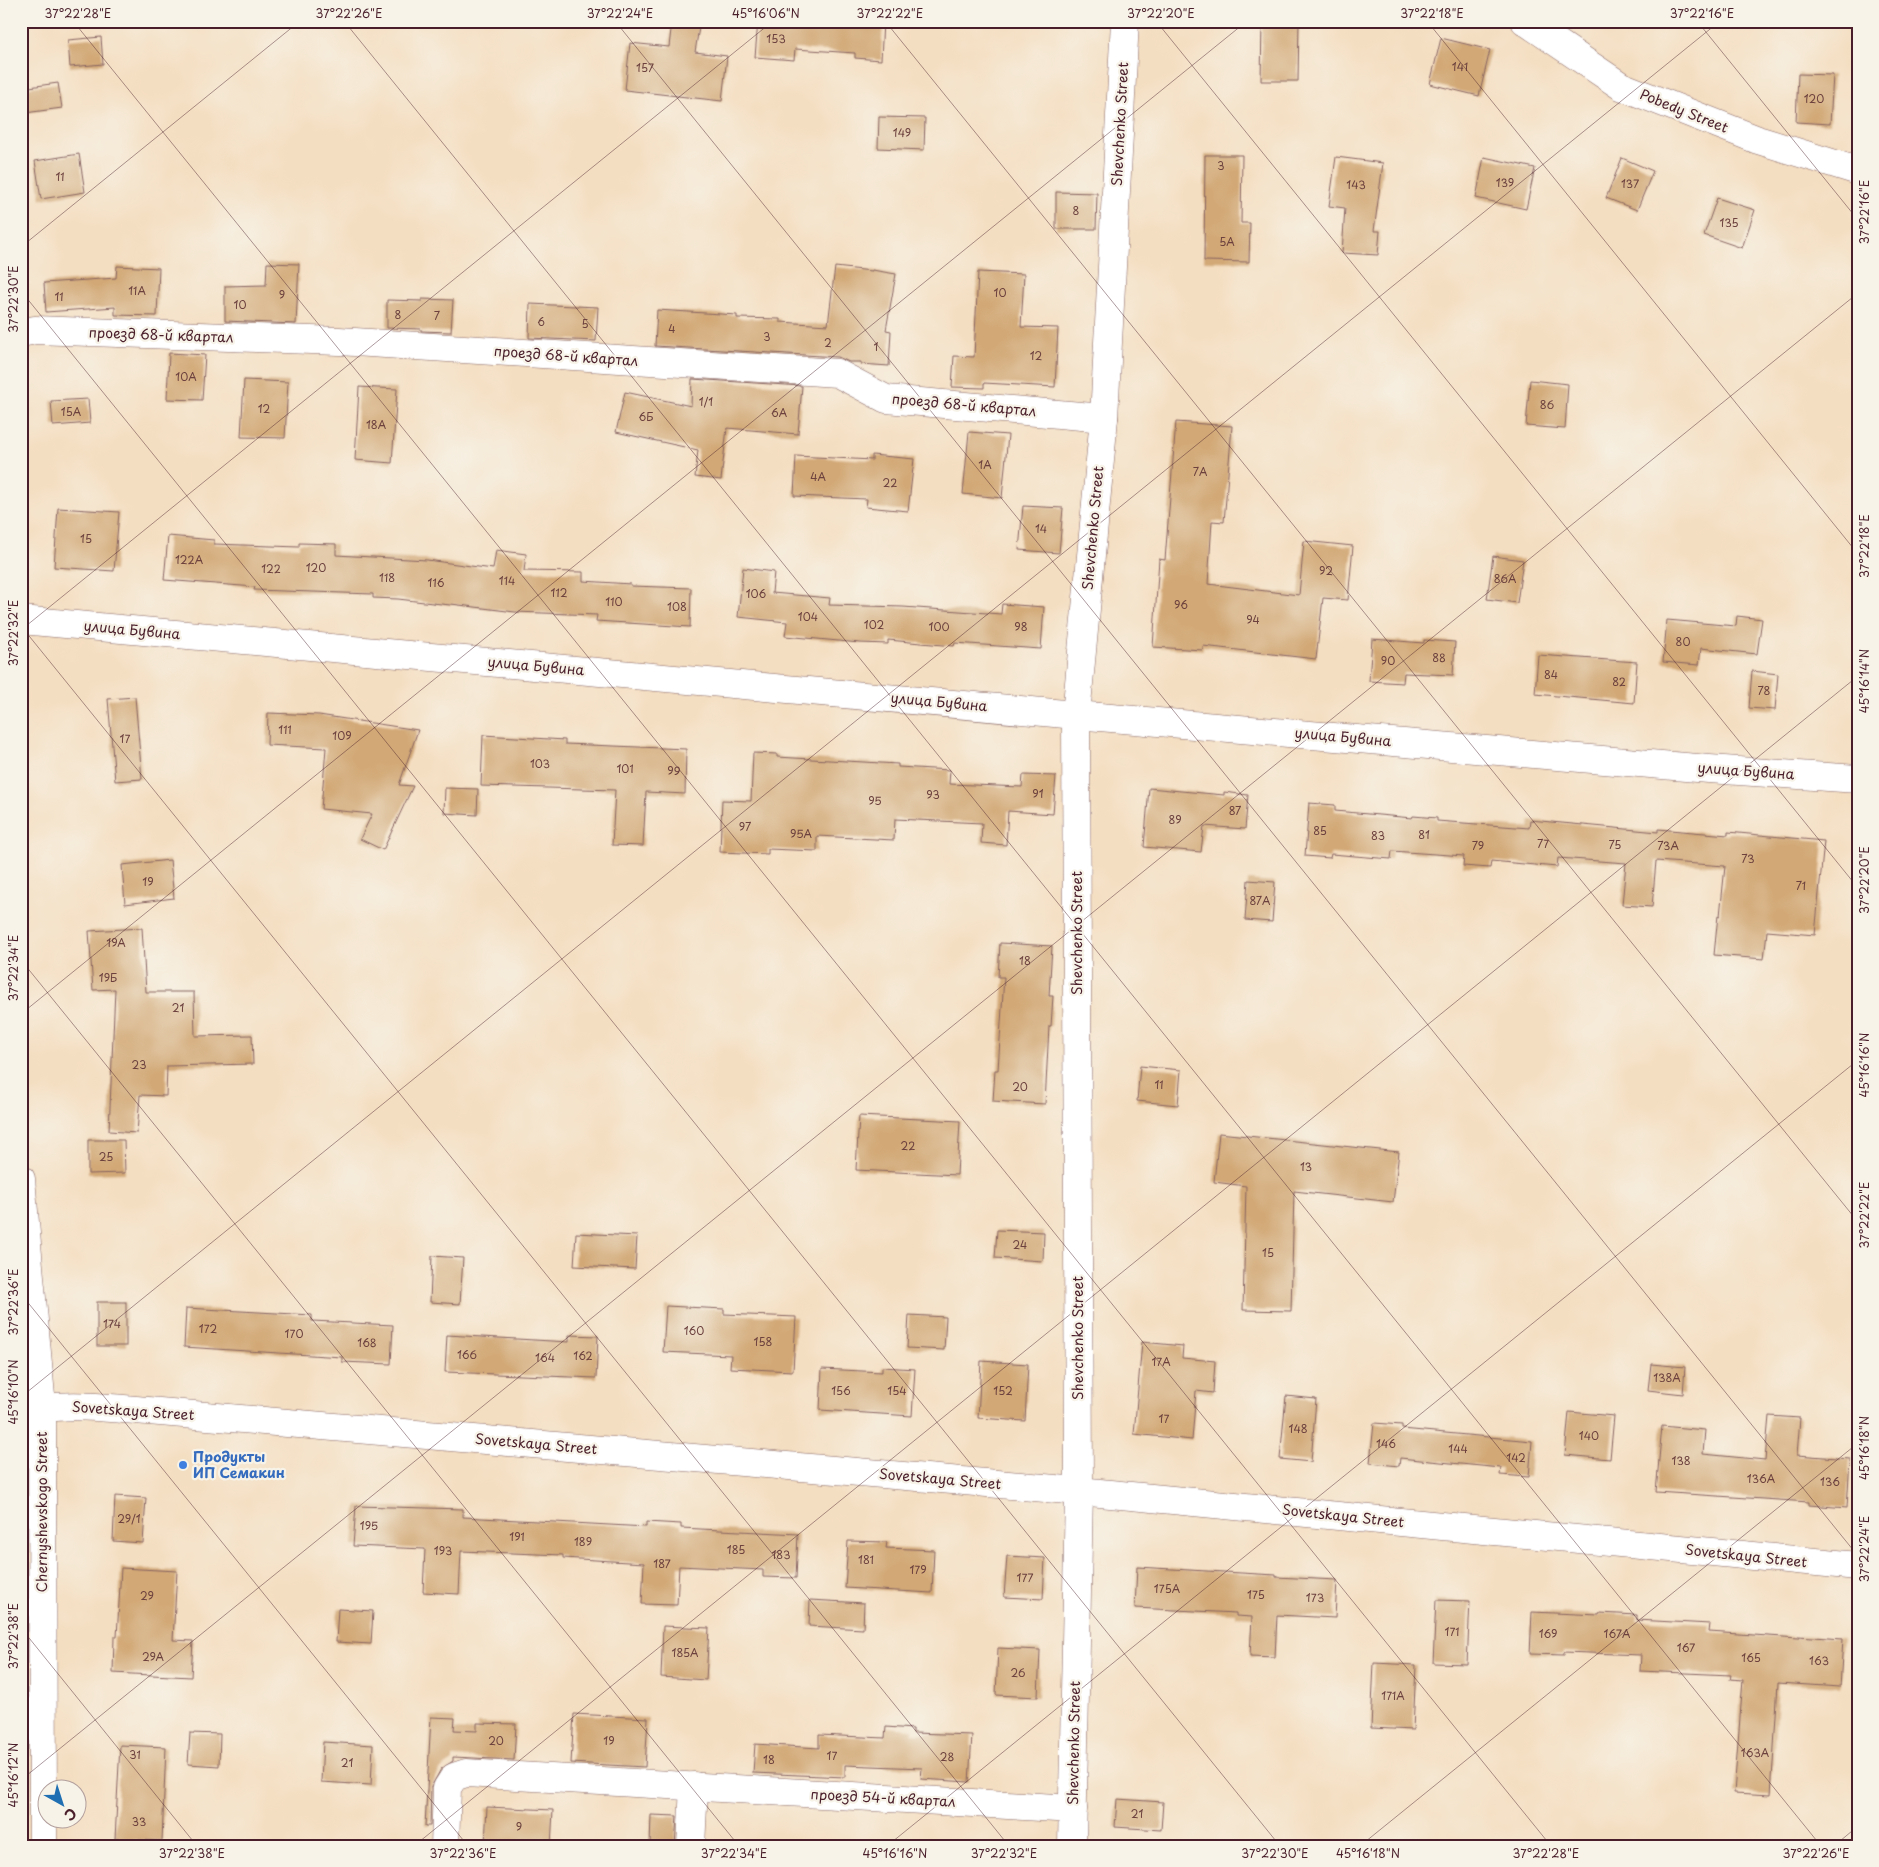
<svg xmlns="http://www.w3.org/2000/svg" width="1879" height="1867" font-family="'Playpen Sans',sans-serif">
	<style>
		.building { fill: #d2a876 }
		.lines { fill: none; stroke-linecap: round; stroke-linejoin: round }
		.minor-casing { stroke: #866260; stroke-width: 29 }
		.minor { stroke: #fff; stroke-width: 28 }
		.ticks { fill: none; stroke: #4a1f2b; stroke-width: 1; stroke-opacity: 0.45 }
		.shop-dot { fill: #3f7fe0; stroke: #f7f3e8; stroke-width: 2 }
		.labels { text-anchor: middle; stroke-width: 4.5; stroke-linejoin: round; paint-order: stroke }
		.number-label { font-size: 11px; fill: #6c413e }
		.street-label { font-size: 14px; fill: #4a1f2b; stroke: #f7f3e8 }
		.shop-label { font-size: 14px; font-weight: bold; fill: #366cbe; stroke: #f7f3e8; text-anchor: start }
		.neatline { fill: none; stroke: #4a1f2b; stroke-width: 2 }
		.ticks-label { font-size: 12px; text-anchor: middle; fill: #4a1f2b }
	</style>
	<rect width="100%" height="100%" fill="#f7f3e8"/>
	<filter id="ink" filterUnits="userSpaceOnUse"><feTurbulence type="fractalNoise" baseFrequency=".02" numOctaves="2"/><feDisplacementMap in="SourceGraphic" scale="10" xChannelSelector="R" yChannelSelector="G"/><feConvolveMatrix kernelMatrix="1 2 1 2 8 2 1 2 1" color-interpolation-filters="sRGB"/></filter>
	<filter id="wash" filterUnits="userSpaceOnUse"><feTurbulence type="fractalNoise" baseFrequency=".0096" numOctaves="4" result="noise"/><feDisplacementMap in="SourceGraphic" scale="20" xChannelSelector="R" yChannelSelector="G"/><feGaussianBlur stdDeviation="1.12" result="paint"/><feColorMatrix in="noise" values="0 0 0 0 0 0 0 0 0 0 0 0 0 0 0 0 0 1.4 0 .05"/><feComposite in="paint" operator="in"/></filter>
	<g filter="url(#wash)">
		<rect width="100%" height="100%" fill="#f4dec1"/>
		<g id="blocks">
			<g class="building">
				<path d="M672,21H700L695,52L727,56L722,101L625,90L630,43L669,47Z"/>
				<path d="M758,21H883L881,60L855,58V53L795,49L794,60L755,57Z"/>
				<path d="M1262,21H1299L1298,81H1261Z"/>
				<path d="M101,37L103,64L70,67L68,40Z"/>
				<path d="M1441,38L1490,50L1479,96L1430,84Z"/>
				<path d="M1798,74L1833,75L1830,124L1796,122Z"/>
				<path d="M58,83L62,108L25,113L22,88Z"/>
				<path d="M879,117L925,118L924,150L878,148Z"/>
				<path d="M79,154L85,192L41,199L35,161Z"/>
				<path d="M1205,155H1242L1241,223H1250L1249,262L1204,261Z"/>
				<path d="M1336,157L1383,163L1374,231H1380L1378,255L1342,253L1345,208L1329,206Z"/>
				<path d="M1484,157L1535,168L1526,209L1476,198Z"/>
				<path d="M1622,158L1653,171L1637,210L1606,198Z"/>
				<path d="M1056,192L1097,193L1096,229H1056Z"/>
				<path d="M1717,198L1755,210L1742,248L1704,235Z"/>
				<path d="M267,263L299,264L296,324L225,321V286L266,285Z"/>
				<path d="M117,266L159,268L157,316L115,315V307L46,312L44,283L116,278Z"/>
				<path d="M835,267L872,271V270L896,274L886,330L891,331L889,366L861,364V362H849L838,357L655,346L657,310L737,315V318L780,319V322L828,325Z"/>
				<path d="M978,272L1024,274L1021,327L1058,328L1055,387L984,383V388L952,387L954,356L974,357Z"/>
				<path d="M422,299L453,300L451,332L421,331V329L387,328V300L422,301Z"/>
				<path d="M530,304L598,307L596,341L529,338Z"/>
				<path d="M169,353L205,355L202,400L167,399Z"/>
				<path d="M692,379L802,386L798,434L727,428L721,480L695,477L698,450L616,432L625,392L691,406Z"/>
				<path d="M244,380L288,382L285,438L241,437Z"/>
				<path d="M1530,380L1568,384L1565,429L1526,426Z"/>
				<path d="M359,387L397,389L392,463L355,460Z"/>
				<path d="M88,399L90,423L53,426L51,401Z"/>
				<path d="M1176,422L1232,426L1224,522L1212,521L1208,584L1299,595L1304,541L1353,546L1348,600L1323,598L1316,659L1203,646V650L1153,647L1159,559L1165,560Z"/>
				<path d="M969,432L1008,435L1002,498L963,494Z"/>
				<path d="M872,455L914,459L908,511L866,507L867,499L794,496L796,456L872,460Z"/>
				<path d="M1023,506L1063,508L1059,553L1019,550Z"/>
				<path d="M58,508L119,512L114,571L54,567Z"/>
				<path d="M168,536L214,540V544L299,547V543L336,544V555L427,560L493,569L496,550L526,554L524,571L583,572V581L631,584V586L691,588L690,627L596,621L597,615L515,612L451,604L450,605L398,599L373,598V594L254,590L255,587L164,580Z"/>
				<path d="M1493,556L1523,560L1517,603L1487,599Z"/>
				<path d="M743,568L774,572L772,593L830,598L829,605L903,607L1001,614L1002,604L1044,607L1041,649L955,643L954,646L888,640V644L860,643L785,636L787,622L738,617Z"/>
				<path d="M1737,616L1762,619L1757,654L1701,648L1699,665L1663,662L1667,620L1736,626Z"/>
				<path d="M1372,639L1424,643V640L1455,642L1453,675L1404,673L1403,683L1369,681Z"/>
				<path d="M1538,655L1637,662L1634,703L1535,694Z"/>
				<path d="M1752,671L1778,674L1775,710L1749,708Z"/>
				<path d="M135,697L142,779L115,781L108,699Z"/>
				<path d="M268,713L319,715L418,730L399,785L413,786L383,850L360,839L372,814L321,809L326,748L267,745Z"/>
				<path d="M483,735L565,740V744L686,749L685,794L646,792L643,846L612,845L615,790L481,786Z"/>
				<path d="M753,753L777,754V757L898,764V767L950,770L949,784L1022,787L1023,775L1056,776L1053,814L1008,811L1006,845L981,843L982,823L895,819L894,840L817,836V851L768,849V854L720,852L722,800L751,801Z"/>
				<path d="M445,788L478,789L477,815L444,813Z"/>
				<path d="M1149,788L1224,795V792L1248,795L1245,829L1204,826L1201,852L1144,847Z"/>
				<path d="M1309,803L1335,805V811L1412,818L1413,816L1437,818V821L1529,828L1530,820L1658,832V829L1728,835V832L1824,841L1815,935L1767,931L1764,959L1714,955L1718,915L1720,916L1725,866L1656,861L1652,907L1622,905L1626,863L1558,858L1557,867L1491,861L1490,868L1463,866L1464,856L1392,851L1391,859L1331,854L1330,858L1305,856Z"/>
				<path d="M170,860L174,898L125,904L122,865Z"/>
				<path d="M1248,880L1275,882L1272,922L1245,920Z"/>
				<path d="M142,928L146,992H194L195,1036L252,1035L253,1064L167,1066L166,1096L140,1095L137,1133L109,1131L115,989L93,990L89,931Z"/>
				<path d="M1000,943L1052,946L1049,996H1053L1051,1026H1049L1045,1104L993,1101L995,1070H998L1004,977H998Z"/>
				<path d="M1140,1066L1181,1070L1178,1105L1137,1101Z"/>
				<path d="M859,1116L960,1121L957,1175L856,1170Z"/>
				<path d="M1219,1133L1399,1152L1393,1202L1294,1191L1291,1311L1243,1310L1246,1186L1214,1182Z"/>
				<path d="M88,1140H124L125,1173L88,1174Z"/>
				<path d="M997,1230L1044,1232L1043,1261L995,1258Z"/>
				<path d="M576,1233L637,1236L635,1269L574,1266Z"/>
				<path d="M432,1256L463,1258L460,1304L430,1302Z"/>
				<rect x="97" y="1302" width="29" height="44"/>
				<path d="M666,1306L724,1309V1314L796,1317L793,1371L730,1368L731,1355L663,1352Z"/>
				<path d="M186,1308L312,1315V1321L393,1325L391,1364L342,1362V1357L184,1347Z"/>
				<path d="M909,1315L946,1317L944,1350L907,1348Z"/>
				<path d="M447,1335L569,1342V1335L598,1336L596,1378L445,1372Z"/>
				<path d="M1142,1342L1183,1346L1182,1358L1215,1361L1213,1393L1196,1391L1192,1440L1134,1434Z"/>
				<path d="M981,1361L1028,1364L1025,1421L978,1418Z"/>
				<path d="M1651,1364L1685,1367L1683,1394L1648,1390Z"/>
				<path d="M882,1367L915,1369L912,1416L820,1410L822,1369L882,1372Z"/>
				<path d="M1286,1396L1316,1399L1311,1462L1280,1459Z"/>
				<path d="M1569,1412L1614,1416L1610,1459L1565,1455Z"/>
				<path d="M1769,1416L1800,1418L1797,1455L1850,1459L1847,1508L1809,1505V1502L1656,1492L1662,1426L1705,1430L1703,1454L1765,1460Z"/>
				<path d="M1374,1423L1402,1425V1429L1532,1441L1529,1477L1500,1475L1501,1468L1400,1458L1399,1466L1370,1463Z"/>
				<path d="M115,1496L146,1498L143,1543L113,1541Z"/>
				<path d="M356,1506L463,1509V1517L646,1527V1522L681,1524V1528L798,1534L796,1578L763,1577V1570L679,1566L677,1605L642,1604L644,1563L563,1558V1555L461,1551L459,1594L423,1592L425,1549L353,1546Z"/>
				<path d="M848,1541L887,1542L886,1548L934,1550L932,1593L845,1588Z"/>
				<path d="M1007,1556L1045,1558L1043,1599L1004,1597Z"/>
				<path d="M1137,1567L1276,1575V1577L1337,1580L1335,1618L1277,1615L1275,1657L1250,1656L1252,1617L1236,1616V1613L1135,1608Z"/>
				<path d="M121,1568L177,1571L173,1640L193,1641L191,1677L113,1673L114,1637H117Z"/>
				<path d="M810,1600L864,1603L863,1629L809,1626Z"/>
				<path d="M1436,1600L1470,1601L1467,1664L1433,1663Z"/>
				<path d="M338,1609L373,1611L371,1644L336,1642Z"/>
				<path d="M1532,1612L1599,1615L1600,1613L1637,1615V1620L1710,1624L1709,1632L1798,1638V1636L1843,1639L1840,1687L1778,1683L1771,1795L1734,1793L1743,1680L1730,1679L1731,1675L1640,1671L1641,1655L1564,1652V1655L1530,1654Z"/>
				<path d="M663,1626L709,1628L706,1680L661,1677Z"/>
				<path d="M998,1648L1040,1650L1038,1697L996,1695Z"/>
				<path d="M1374,1663L1416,1665L1413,1730L1371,1728Z"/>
				<path d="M574,1714L648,1718L645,1767L571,1763Z"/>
				<path d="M431,1717L455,1718L454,1730L477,1731V1723L516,1724L514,1760L453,1757V1761L441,1769L431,1787L430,1826H425Z"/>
				<path d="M886,1727L913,1729V1733L972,1735L969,1782L921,1779L922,1768L845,1765V1777L753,1773L755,1744L819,1748V1735L885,1738Z"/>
				<path d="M190,1733L220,1734L219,1766L188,1764Z"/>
				<path d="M323,1742L373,1745L371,1785L321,1782Z"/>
				<path d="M120,1745L166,1747L162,1841L115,1839Z"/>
				<path d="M1117,1799L1163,1802L1161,1830L1115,1827Z"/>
				<path d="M487,1807L553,1810L551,1846L485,1843Z"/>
				<path d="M651,1815L677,1816L675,1846H650Z"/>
			</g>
		</g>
	</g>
	<g filter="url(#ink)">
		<use href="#blocks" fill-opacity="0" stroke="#866260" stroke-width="1"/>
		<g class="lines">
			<g class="minor-casing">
				<g id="minor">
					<path d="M1525,21L1621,86L1758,140L1858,171"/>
					<path d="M21,333L35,330L339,341L837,373L886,399L1104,418"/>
					<path d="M21,620L1076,715L1709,769L1858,779"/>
					<path d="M21,1179L42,1407L43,1846"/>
					<path d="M21,1413C63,1401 106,1408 148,1411L1079,1491L1858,1566"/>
					<path d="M445,1846L447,1788L454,1777L466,1773L1073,1809"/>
					<path d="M691,1846L694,1786"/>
					<path d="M1072,1846L1079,1491L1076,715L1104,418L1125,21"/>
				</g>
			</g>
			<use href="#minor" class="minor"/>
		</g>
	</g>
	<path class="ticks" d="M73,21L1551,1846M344,21L1821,1846M615,21L1858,1556M885,21L1858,1222M1156,21L1858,888M1427,21L1858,554M1697,21L1858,220M21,247L300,21M21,291L1280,1846M21,626L1009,1846M21,630L773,21M21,960L739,1846M21,1014L1247,21M21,1294L468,1846M21,1397L1720,21M21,1628L197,1846M21,1780L1858,293M414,1846L1858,676M887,1846L1858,1060M1360,1846L1858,1443M1834,1846L1858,1826"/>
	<circle class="shop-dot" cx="183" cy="1465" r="5"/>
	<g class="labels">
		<g class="number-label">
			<text x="776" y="43">153</text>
			<text x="1460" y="71">141</text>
			<text x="645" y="72">157</text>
			<text x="1814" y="103">120</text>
			<text x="902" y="137">149</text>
			<text x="1221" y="170">3</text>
			<text x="60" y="181">11</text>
			<text x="1505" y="187">139</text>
			<text x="1630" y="188">137</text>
			<text x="1356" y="189">143</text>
			<text x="1076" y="215">8</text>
			<text x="1729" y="227">135</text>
			<text x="1227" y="246">5А</text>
			<text x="137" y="295">11А</text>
			<text x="1000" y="297">10</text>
			<text x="282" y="299">9</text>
			<text x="59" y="301">11</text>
			<text x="240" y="309">10</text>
			<text x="398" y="319">8</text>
			<text x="437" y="320">7</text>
			<text x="541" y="326">6</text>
			<text x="585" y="328">5</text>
			<text x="672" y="333">4</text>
			<text x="767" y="341">3</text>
			<text x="828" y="347">2</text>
			<text x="876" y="351">1</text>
			<text x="1036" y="360">12</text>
			<text x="186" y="381">10А</text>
			<text x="706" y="406">1/1</text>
			<text x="1547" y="409">86</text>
			<text x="264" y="413">12</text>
			<text x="71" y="416">15А</text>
			<text x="779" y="417">6А</text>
			<text x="646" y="421">6Б</text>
			<text x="376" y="429">18А</text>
			<text x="985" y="469">1А</text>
			<text x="1200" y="476">7А</text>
			<text x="818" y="481">4А</text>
			<text x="890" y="487">22</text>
			<text x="1041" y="533">14</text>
			<text x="86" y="543">15</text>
			<text x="189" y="564">122А</text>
			<text x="316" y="572">120</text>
			<text x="271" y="573">122</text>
			<text x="1326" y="575">92</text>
			<text x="387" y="582">118</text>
			<text x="1505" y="583">86А</text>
			<text x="507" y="585">114</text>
			<text x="436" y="587">116</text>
			<text x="559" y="597">112</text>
			<text x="756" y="598">106</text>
			<text x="614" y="606">110</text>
			<text x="1181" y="609">96</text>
			<text x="677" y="611">108</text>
			<text x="808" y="621">104</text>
			<text x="1253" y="624">94</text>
			<text x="874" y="629">102</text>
			<text x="939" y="631">100</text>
			<text x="1021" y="631">98</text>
			<text x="1683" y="646">80</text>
			<text x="1439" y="662">88</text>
			<text x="1388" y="665">90</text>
			<text x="1551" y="679">84</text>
			<text x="1619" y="686">82</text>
			<text x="1764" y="695">78</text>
			<text x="285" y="734">111</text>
			<text x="342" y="740">109</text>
			<text x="125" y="743">17</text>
			<text x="540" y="768">103</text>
			<text x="625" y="773">101</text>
			<text x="674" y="775">99</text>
			<text x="1038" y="798">91</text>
			<text x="933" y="799">93</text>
			<text x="875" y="805">95</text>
			<text x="1235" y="815">87</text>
			<text x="1175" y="824">89</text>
			<text x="745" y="831">97</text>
			<text x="1320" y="835">85</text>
			<text x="801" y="838">95А</text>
			<text x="1424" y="839">81</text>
			<text x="1378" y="840">83</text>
			<text x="1543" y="848">77</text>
			<text x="1615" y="849">75</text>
			<text x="1478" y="850">79</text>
			<text x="1668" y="850">73А</text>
			<text x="1748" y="863">73</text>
			<text x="148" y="886">19</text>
			<text x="1801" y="890">71</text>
			<text x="1260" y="905">87А</text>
			<text x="116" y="947">19А</text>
			<text x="1025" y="965">18</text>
			<text x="108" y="982">19Б</text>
			<text x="178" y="1012">21</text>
			<text x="139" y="1069">23</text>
			<text x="1159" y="1089">11</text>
			<text x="1020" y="1091">20</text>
			<text x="908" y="1150">22</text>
			<text x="106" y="1161">25</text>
			<text x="1306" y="1171">13</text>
			<text x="1020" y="1249">24</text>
			<text x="1268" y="1257">15</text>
			<text x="112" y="1328">174</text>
			<text x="208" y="1333">172</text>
			<text x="694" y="1335">160</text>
			<text x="294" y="1338">170</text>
			<text x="763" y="1346">158</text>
			<text x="367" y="1347">168</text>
			<text x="467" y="1359">166</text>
			<text x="583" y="1360">162</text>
			<text x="545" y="1362">164</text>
			<text x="1161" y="1366">17А</text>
			<text x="1667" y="1382">138А</text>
			<text x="841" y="1395">156</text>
			<text x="897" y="1395">154</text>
			<text x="1003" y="1395">152</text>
			<text x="1164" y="1423">17</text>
			<text x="1298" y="1433">148</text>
			<text x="1589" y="1440">140</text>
			<text x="1386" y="1448">146</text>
			<text x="1458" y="1453">144</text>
			<text x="1516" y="1462">142</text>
			<text x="1681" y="1465">138</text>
			<text x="1761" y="1483">136А</text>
			<text x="1830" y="1486">136</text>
			<text x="129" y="1523">29/1</text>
			<text x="369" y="1530">195</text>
			<text x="517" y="1541">191</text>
			<text x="583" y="1546">189</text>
			<text x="736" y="1554">185</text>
			<text x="443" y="1555">193</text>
			<text x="781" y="1559">183</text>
			<text x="866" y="1564">181</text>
			<text x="662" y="1568">187</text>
			<text x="918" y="1574">179</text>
			<text x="1025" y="1582">177</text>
			<text x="1167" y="1593">175А</text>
			<text x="1256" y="1599">175</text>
			<text x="147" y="1600">29</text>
			<text x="1315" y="1602">173</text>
			<text x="1452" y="1636">171</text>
			<text x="1548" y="1638">169</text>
			<text x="1617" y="1638">167А</text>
			<text x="1686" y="1652">167</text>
			<text x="685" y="1657">185А</text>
			<text x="153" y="1661">29А</text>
			<text x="1751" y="1662">165</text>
			<text x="1819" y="1665">163</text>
			<text x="1018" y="1677">26</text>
			<text x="1393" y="1700">171А</text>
			<text x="496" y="1745">20</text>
			<text x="609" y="1745">19</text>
			<text x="1755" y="1757">163А</text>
			<text x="135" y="1759">31</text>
			<text x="832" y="1760">17</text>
			<text x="947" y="1761">28</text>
			<text x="769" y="1764">18</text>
			<text x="347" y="1767">21</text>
			<text x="1137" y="1818">21</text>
			<text x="139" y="1826">33</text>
			<text x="519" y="1831">9</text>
		</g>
		<g class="street-label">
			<text transform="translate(1684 111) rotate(22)" y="5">Pobedy Street</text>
			<text transform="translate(1120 124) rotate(-87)" y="5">Shevchenko Street</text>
			<text transform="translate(161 335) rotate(2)" y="5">проезд 68-й квартал</text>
			<text transform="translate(566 356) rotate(4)" y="5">проезд 68-й квартал</text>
			<text transform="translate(964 405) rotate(5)" y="5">проезд 68-й квартал</text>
			<text transform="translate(1093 528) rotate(-85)" y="5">Shevchenko Street</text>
			<text transform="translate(132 630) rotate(5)" y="5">улица Бувина</text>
			<text transform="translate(536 666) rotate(5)" y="5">улица Бувина</text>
			<text transform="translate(939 702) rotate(5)" y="5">улица Бувина</text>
			<text transform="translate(1343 737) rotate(5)" y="5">улица Бувина</text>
			<text transform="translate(1746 771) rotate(4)" y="5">улица Бувина</text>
			<text transform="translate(1077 933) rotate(-90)" y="5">Shevchenko Street</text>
			<text transform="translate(1078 1338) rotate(-90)" y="5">Shevchenko Street</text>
			<text transform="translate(133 1411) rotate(4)" y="5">Sovetskaya Street</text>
			<text transform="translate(536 1444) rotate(5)" y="5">Sovetskaya Street</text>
			<text transform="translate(940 1479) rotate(5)" y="5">Sovetskaya Street</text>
			<text transform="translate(42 1512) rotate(-90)" y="5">Chernyshevskogo Street</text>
			<text transform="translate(1343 1516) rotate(6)" y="5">Sovetskaya Street</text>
			<text transform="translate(1746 1556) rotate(6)" y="5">Sovetskaya Street</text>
			<text transform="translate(1074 1743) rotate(-89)" y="5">Shevchenko Street</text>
			<text transform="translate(883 1798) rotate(3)" y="5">проезд 54-й квартал</text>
		</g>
		<g class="shop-label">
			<text x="193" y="1462">Продукты<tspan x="193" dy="16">ИП Семакин</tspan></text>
		</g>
	</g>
	<rect width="1879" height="1867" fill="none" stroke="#f7f3e8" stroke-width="55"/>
	<g transform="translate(62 1804) rotate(141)"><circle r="24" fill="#f7f3e8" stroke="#b29e9c"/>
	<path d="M0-4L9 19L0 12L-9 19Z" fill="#1f6fb2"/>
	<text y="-8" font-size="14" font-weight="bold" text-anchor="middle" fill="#4a1f2b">С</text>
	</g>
	<rect x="28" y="28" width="1824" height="1812" class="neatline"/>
	<g class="ticks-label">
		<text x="78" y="18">37°22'28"E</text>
		<text x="349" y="18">37°22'26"E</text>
		<text x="620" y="18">37°22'24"E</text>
		<text x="766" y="18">45°16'06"N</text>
		<text x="890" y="18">37°22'22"E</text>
		<text x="1161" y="18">37°22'20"E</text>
		<text x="1432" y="18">37°22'18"E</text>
		<text x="1702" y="18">37°22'16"E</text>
		<text transform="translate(1865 212) rotate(-90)" y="4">37°22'16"E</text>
		<text transform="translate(14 299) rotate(-90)" y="4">37°22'30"E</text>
		<text transform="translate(1865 546) rotate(-90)" y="4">37°22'18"E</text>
		<text transform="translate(14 633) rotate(-90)" y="4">37°22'32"E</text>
		<text transform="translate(1865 681) rotate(-90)" y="4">45°16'14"N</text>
		<text transform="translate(1865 880) rotate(-90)" y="4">37°22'20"E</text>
		<text transform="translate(14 968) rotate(-90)" y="4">37°22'34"E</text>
		<text transform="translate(1865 1065) rotate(-90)" y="4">45°16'16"N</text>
		<text transform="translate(1865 1215) rotate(-90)" y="4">37°22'22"E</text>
		<text transform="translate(14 1302) rotate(-90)" y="4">37°22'36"E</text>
		<text transform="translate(14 1392) rotate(-90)" y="4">45°16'10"N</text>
		<text transform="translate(1865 1448) rotate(-90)" y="4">45°16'18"N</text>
		<text transform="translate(1865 1549) rotate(-90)" y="4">37°22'24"E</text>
		<text transform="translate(14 1636) rotate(-90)" y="4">37°22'38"E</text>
		<text transform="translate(14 1775) rotate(-90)" y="4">45°16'12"N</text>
		<text x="192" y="1858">37°22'38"E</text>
		<text x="463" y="1858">37°22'36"E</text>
		<text x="734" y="1858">37°22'34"E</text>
		<text x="895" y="1858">45°16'16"N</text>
		<text x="1004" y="1858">37°22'32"E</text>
		<text x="1275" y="1858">37°22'30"E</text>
		<text x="1368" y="1858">45°16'18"N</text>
		<text x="1546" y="1858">37°22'28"E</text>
		<text x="1816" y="1858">37°22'26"E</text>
	</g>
</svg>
